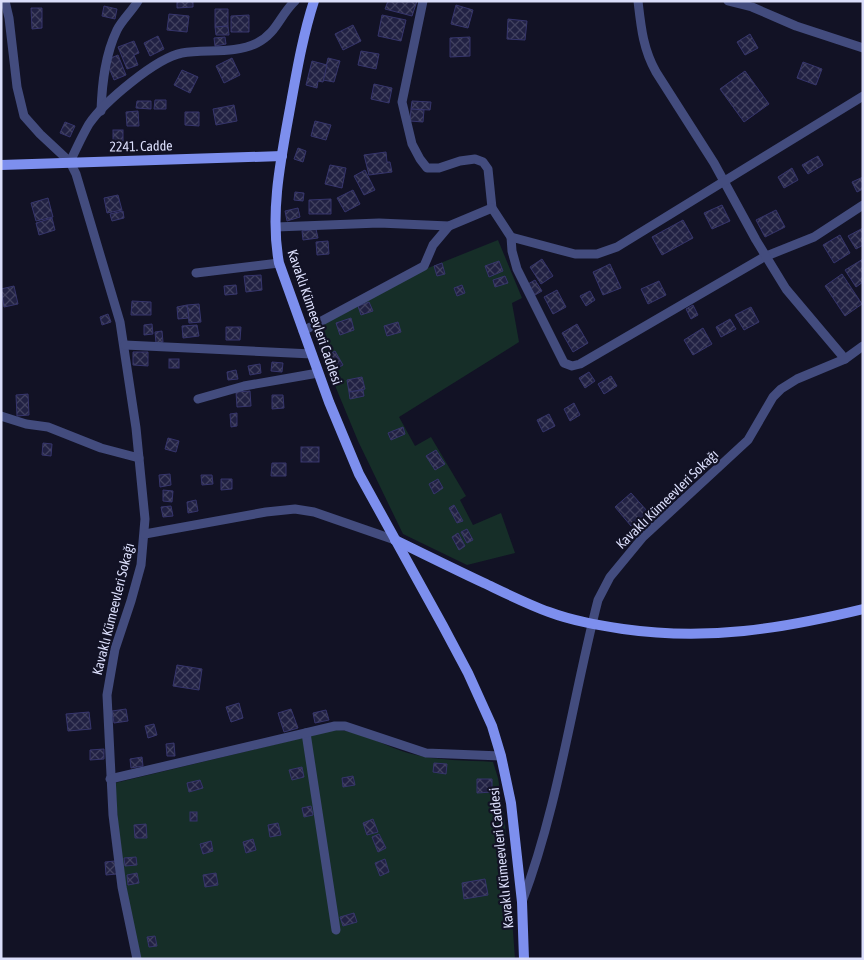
<svg xmlns="http://www.w3.org/2000/svg" width="864" height="960" font-family="'Asap Condensed',sans-serif">
	<style>
		.green { fill: #162e28 }
		.building { fill: url(#building-cross-hatch); stroke: #36356c }
		.lines { fill: none; stroke-linecap: round; stroke-linejoin: round }
		.street { stroke: #434c7e; stroke-width: 9 }
		.secondary { stroke: #7d8fee; stroke-width: 10 }
		.labels { text-anchor: middle; stroke-width: 4.5; stroke-linejoin: round; paint-order: stroke }
		.street-label { font-size: 14px; fill: #daddfa; stroke: #121225 }
	</style>
	<defs>
		<pattern id="building-cross-hatch" width="8" height="8" patternUnits="userSpaceOnUse" patternTransform="scale(1.25)"><rect width="8" height="8" fill="#212143"/><path d="M0 0l8 8M0 8l8-8" fill="none" stroke="#41415f"/></pattern>
	</defs>
	<rect width="100%" height="100%" fill="#121225"/>
	<g class="green">
		<path d="M498,240L522,298L512,303L519,342L399,417L415,446L431,437L466,496L460,500L473,525L501,513L515,553L467,565L403,534L358,441L312,330L428,268Z"/>
		<path d="M335,730C361,730 387,748 412,754C438,761 467,760 493,762L498,778L505,823L515,959H139L122,878L115,783Z"/>
	</g>
	<g class="building">
		<path d="M177,1H193V7L177,8Z"/>
		<path d="M388,1H417L412,16L385,9Z"/>
		<path d="M456,5L473,10L468,28L451,24Z"/>
		<path d="M104,6L117,9L115,19L102,16Z"/>
		<path d="M31,8H42V28L32,29Z"/>
		<path d="M215,9H228V26L215,27Z"/>
		<path d="M169,14L189,16L187,32L167,30Z"/>
		<path d="M249,15V32H231V16Z"/>
		<path d="M382,15L406,20L401,41L378,36Z"/>
		<path d="M508,19L527,21L525,40L507,39Z"/>
		<path d="M353,25L361,41L343,50L335,34Z"/>
		<path d="M228,26L229,35H216L215,27Z"/>
		<path d="M750,34L758,48L745,55L737,42Z"/>
		<path d="M158,36L164,49L150,56L144,43Z"/>
		<path d="M225,37L226,44L215,46L214,38Z"/>
		<path d="M470,37V56L450,57V38Z"/>
		<path d="M134,41L139,53L134,55L138,65L127,69L118,47Z"/>
		<path d="M361,51L379,54L376,69L358,65Z"/>
		<path d="M118,55L126,75L114,80L106,60Z"/>
		<path d="M232,58L240,75L224,83L216,66Z"/>
		<path d="M328,58L340,61L334,82L323,80Z"/>
		<path d="M312,61L327,65L323,82L318,81L317,88L306,85Z"/>
		<path d="M803,62L822,69L816,85L797,78Z"/>
		<path d="M182,70L198,77L190,93L174,85Z"/>
		<path d="M745,71L769,104L744,122L720,89Z"/>
		<path d="M374,84L392,88L389,103L371,99Z"/>
		<path d="M155,100H166V109H154Z"/>
		<path d="M137,101H151V109L136,108Z"/>
		<path d="M412,101L431,102L430,110L411,109Z"/>
		<path d="M234,105L237,121L216,125L213,109Z"/>
		<path d="M411,109L424,110L423,122L410,121Z"/>
		<path d="M138,111L139,126H127L126,112Z"/>
		<path d="M185,112H199V126L185,125Z"/>
		<path d="M315,121L331,125L326,140L311,136Z"/>
		<path d="M65,122L75,126L70,137L60,133Z"/>
		<rect x="113" y="130" width="10" height="11"/>
		<path d="M298,148L306,151L303,162L294,159Z"/>
		<path d="M386,152L387,162H390L392,172L369,175L364,155Z"/>
		<path d="M818,156L823,165L808,174L802,165Z"/>
		<path d="M330,165L346,168L342,188L325,184Z"/>
		<path d="M792,168L798,180L784,188L778,177Z"/>
		<path d="M365,170L375,190L364,195L354,176Z"/>
		<path d="M863,177V189L857,192L852,182Z"/>
		<path d="M353,190L360,204L345,212L337,198Z"/>
		<path d="M295,192L304,193L303,201L294,200Z"/>
		<path d="M118,195L122,210L107,213L104,198Z"/>
		<path d="M48,198L53,217L36,221L31,203Z"/>
		<path d="M331,199V214H309V200Z"/>
		<path d="M722,205L730,221L712,229L704,213Z"/>
		<path d="M298,208L300,217L287,221L285,211Z"/>
		<path d="M776,210L785,227L765,237L756,220Z"/>
		<path d="M123,211L124,218L112,221L110,214Z"/>
		<path d="M52,218L55,230L39,235L36,223Z"/>
		<path d="M683,220L693,238L662,255L652,237Z"/>
		<path d="M863,228V245L856,249L848,236Z"/>
		<path d="M316,229L318,238L303,240L302,231Z"/>
		<path d="M840,235L850,253L834,263L823,245Z"/>
		<path d="M328,241L329,254L317,255L316,242Z"/>
		<path d="M542,259L553,276L541,284L530,267Z"/>
		<path d="M863,259V282L856,287L845,270Z"/>
		<path d="M499,261L503,271L489,277L485,266Z"/>
		<path d="M442,263L445,274L437,276L434,266Z"/>
		<path d="M610,264L621,288L603,295L593,272Z"/>
		<path d="M842,274L862,304L845,316L825,286Z"/>
		<path d="M261,275L262,290L246,292L244,276Z"/>
		<path d="M505,276L508,283L495,287L493,280Z"/>
		<path d="M535,280L542,291L535,295L528,284Z"/>
		<path d="M659,281L666,295L648,304L641,289Z"/>
		<path d="M236,285L237,294L225,295L224,286Z"/>
		<path d="M462,285L465,293L457,296L454,288Z"/>
		<path d="M14,286L18,304L4,307L1,289Z"/>
		<path d="M557,290L566,307L553,314L544,297Z"/>
		<path d="M590,291L595,300L586,306L580,296Z"/>
		<path d="M132,301L151,302V315H131Z"/>
		<path d="M369,302L373,311L361,315L358,306Z"/>
		<path d="M199,304L201,322L189,323L187,305Z"/>
		<path d="M187,305L189,318L178,319L177,307Z"/>
		<path d="M693,305L698,315L691,319L686,309Z"/>
		<path d="M751,307L759,322L744,330L735,315Z"/>
		<path d="M108,314L111,322L102,325L100,317Z"/>
		<path d="M351,318L354,330L340,335L336,323Z"/>
		<path d="M730,319L736,329L721,337L716,327Z"/>
		<path d="M398,322L401,332L387,336L384,326Z"/>
		<path d="M152,324L153,334L144,335V325Z"/>
		<path d="M577,324L588,343L573,352L562,333Z"/>
		<path d="M197,325L199,336L183,338L182,326Z"/>
		<path d="M226,327H241L240,340H226Z"/>
		<path d="M703,328L712,344L693,355L684,340Z"/>
		<path d="M162,331L163,342L156,343L155,332Z"/>
		<path d="M335,351L343,365L334,370L326,356Z"/>
		<path d="M133,352H148V366L133,365Z"/>
		<rect x="169" y="359" width="10" height="9"/>
		<path d="M272,362L283,363L282,372L271,371Z"/>
		<path d="M260,364L261,373L250,375L248,366Z"/>
		<path d="M236,370L238,379L228,380L227,372Z"/>
		<path d="M589,372L595,381L585,388L579,378Z"/>
		<path d="M611,376L617,386L604,394L598,384Z"/>
		<path d="M362,377L365,389L349,392L347,380Z"/>
		<path d="M363,390L364,396L350,399L349,392Z"/>
		<path d="M250,391L251,406L237,407L236,392Z"/>
		<path d="M28,394L29,415L17,416L16,395Z"/>
		<path d="M272,395H283L284,408L272,409Z"/>
		<path d="M574,403L580,415L570,421L564,409Z"/>
		<path d="M237,413V426L231,427L230,414Z"/>
		<path d="M549,414L555,426L543,432L537,420Z"/>
		<path d="M403,427L405,434L391,440L388,433Z"/>
		<path d="M168,438L179,441L176,452L165,449Z"/>
		<path d="M43,443L52,444L51,456L42,455Z"/>
		<rect x="301" y="447" width="18" height="15"/>
		<path d="M436,450L445,464L435,470L426,456Z"/>
		<path d="M272,463H286V476H271Z"/>
		<path d="M170,474L171,485L160,487L159,475Z"/>
		<path d="M201,475H212L213,484L202,485Z"/>
		<path d="M221,479H232V489L221,490Z"/>
		<path d="M438,479L443,488L434,494L429,484Z"/>
		<path d="M163,490L173,491L172,502L163,501Z"/>
		<path d="M631,493L648,512L631,526L615,507Z"/>
		<path d="M196,500L198,511L188,513L187,502Z"/>
		<path d="M454,505L463,521L457,523L449,508Z"/>
		<path d="M171,506L173,516L163,517L161,507Z"/>
		<path d="M467,529L473,540L467,543L461,532Z"/>
		<path d="M458,533L465,546L459,550L452,537Z"/>
		<path d="M177,665L202,669L199,690L173,686Z"/>
		<path d="M239,703L243,718L231,722L226,707Z"/>
		<path d="M126,709L128,721L114,723L112,711Z"/>
		<path d="M291,709L298,728L284,732L278,713Z"/>
		<path d="M326,710L329,720L315,723L313,713Z"/>
		<path d="M89,712L91,729L68,731L66,714Z"/>
		<path d="M154,724L157,735L148,738L145,726Z"/>
		<path d="M174,743L175,756H167L166,744Z"/>
		<path d="M104,749V759L90,760V750Z"/>
		<path d="M142,757L143,766L131,768L130,759Z"/>
		<path d="M434,763L447,764L446,774L433,772Z"/>
		<path d="M302,767L304,777L292,780L289,770Z"/>
		<path d="M353,776L355,785L343,787L342,778Z"/>
		<path d="M477,779H492V792L477,793Z"/>
		<path d="M200,780L203,788L189,792L187,783Z"/>
		<path d="M311,806L313,815L304,817L302,808Z"/>
		<rect x="190" y="812" width="7" height="9"/>
		<path d="M373,819L378,832L367,835L363,823Z"/>
		<path d="M278,823L281,835L270,837L268,825Z"/>
		<path d="M146,824L147,838H135L134,825Z"/>
		<path d="M379,834L386,848L378,852L372,837Z"/>
		<path d="M253,839L256,850L246,853L243,842Z"/>
		<path d="M211,841L213,851L203,854L200,844Z"/>
		<path d="M136,857L137,865L125,866L124,858Z"/>
		<path d="M385,859L389,872L380,876L375,863Z"/>
		<path d="M115,861L117,874L106,875L105,862Z"/>
		<path d="M137,873L139,883L128,885L127,875Z"/>
		<path d="M216,873L218,885L205,887L203,875Z"/>
		<path d="M485,879L488,895L464,899L462,883Z"/>
		<path d="M354,913L357,922L343,926L340,917Z"/>
		<path d="M155,936L157,946L149,947L147,937Z"/>
	</g>
	<g class="lines">
		<g class="street">
			<path d="M5,1L9,18L17,87L24,116L40,134L70,162L76,174L120,322L136,428L145,519L141,565L131,601L115,649L107,695L113,815L122,887L137,959"/>
			<path d="M423,1L402,102L412,144L420,159L427,168H439L460,161L475,159L483,162L488,169L492,208L511,237L512,251L517,269L564,363L572,366L580,364L764,257L814,237L863,205"/>
			<path d="M638,1C641,27 643,49 656,72L714,163L756,240L786,289L845,359"/>
			<path d="M728,1L752,7L796,26L863,48"/>
			<path d="M101,111C102,83 105,55 117,30C122,20 132,11 138,1"/>
			<path d="M70,162C76,149 82,136 89,124C104,102 156,58 182,53C206,49 235,54 257,43C277,33 280,15 295,1"/>
			<path d="M276,227L379,223L449,226L492,208"/>
			<path d="M511,237L575,254H597L617,247L863,96"/>
			<path d="M196,273L279,263"/>
			<path d="M303,331L424,266L433,245L449,226"/>
			<path d="M125,345L312,354"/>
			<path d="M198,399L244,386L318,373"/>
			<path d="M1,416L26,424L48,427L101,448L139,458"/>
			<path d="M145,534L266,512L295,509L314,512L395,540"/>
			<path d="M306,733L336,930"/>
			<path d="M110,779L335,726H345L426,753L501,756"/>
			<path d="M522,902C559,804 572,701 598,600L610,577L643,537L748,440L773,397L781,389L797,379L845,359L863,346"/>
		</g>
		<g class="secondary">
			<path d="M314,1C302,38 296,76 289,114C280,163 270,215 279,263L329,402L359,474L443,626L468,673L492,726L501,756L511,803L522,902L524,959"/>
			<path d="M1,165L282,156"/>
			<path d="M395,540C424,554 454,569 484,583C505,593 527,604 549,612C573,621 598,625 623,629C708,641 780,629 863,609"/>
		</g>
	</g>
	<g class="labels">
		<g class="street-label">
			<text transform="translate(141 146) rotate(-1)" y="5">2241. Cadde</text>
			<text transform="translate(315 317) rotate(71)" y="5">Kavaklı Kümeevleri Caddesi</text>
			<text transform="translate(667 499) rotate(-44)" y="5">Kavaklı Kümeevleri Sokağı</text>
			<text transform="translate(113 609) rotate(-76)" y="5">Kavaklı Kümeevleri Sokağı</text>
			<text transform="translate(501 858) rotate(-96)" y="5">Kavaklı Kümeevleri Caddesi</text>
		</g>
	</g>
	<rect width="864" height="960" fill="none" stroke="#daddfa" stroke-width="5"/>
</svg>
